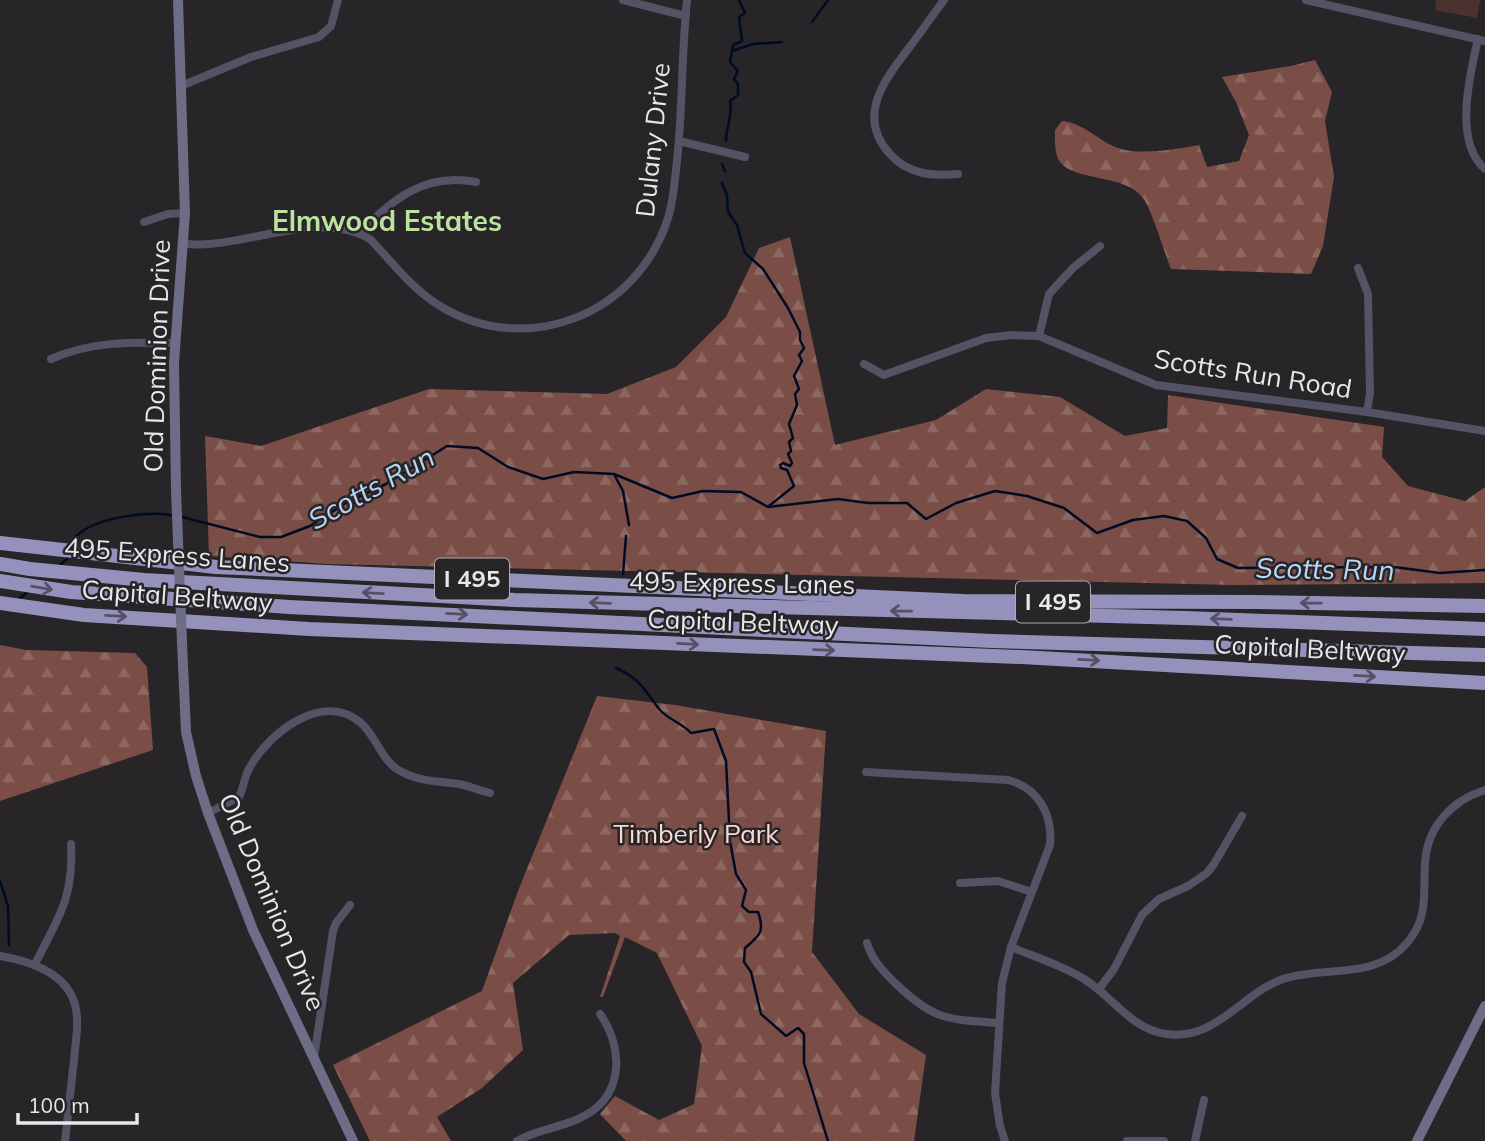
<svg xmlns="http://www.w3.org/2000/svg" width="1485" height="1141" font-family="Mulish,sans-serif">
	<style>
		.forest { fill: url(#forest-firs) }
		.park { fill: #4c322e }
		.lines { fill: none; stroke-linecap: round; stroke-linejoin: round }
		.stream { stroke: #000b25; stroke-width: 2.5 }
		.street { stroke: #545365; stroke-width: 8 }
		.secondary { stroke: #6e6d88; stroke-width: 10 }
		.highway { stroke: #9492bc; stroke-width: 14 }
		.secondary-bridge { stroke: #6e6d88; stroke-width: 10 }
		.oneway { stroke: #535163 }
		.labels { text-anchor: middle; stroke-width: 5; stroke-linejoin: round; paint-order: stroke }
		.shield { fill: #272527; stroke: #afadaf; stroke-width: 2 }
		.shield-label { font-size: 24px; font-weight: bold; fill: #e9e7e9 }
		.street-label { font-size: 26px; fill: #e9e7e9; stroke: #272527 }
		.park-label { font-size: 26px; fill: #f9d9d3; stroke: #272527 }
		.neighbourhood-label { font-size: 28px; font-weight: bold; fill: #bae39f; stroke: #272527 }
		.water-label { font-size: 28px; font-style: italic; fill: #b9d6f7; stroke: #272527 }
	</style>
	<defs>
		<pattern id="forest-firs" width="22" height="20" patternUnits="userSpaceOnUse" patternTransform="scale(1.75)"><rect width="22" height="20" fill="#7a4e46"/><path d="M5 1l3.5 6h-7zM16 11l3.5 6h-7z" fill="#8d6861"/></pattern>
	</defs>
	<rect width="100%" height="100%" fill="#272527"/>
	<g class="forest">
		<path d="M1315,60L1332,92L1325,121L1334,177L1323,246L1311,274L1171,269C1165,254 1151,208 1143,198C1124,173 1075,182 1060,162C1054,153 1055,140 1055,130L1062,121C1085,123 1100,143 1121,149C1141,155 1179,149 1199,145L1207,167L1239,161L1249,135L1236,102L1222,77L1291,66Z"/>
		<path d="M790,237L835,445L936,420L986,389L1060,397L1125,436L1167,428L1168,395L1384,427L1382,457L1408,486L1465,501L1485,487V583L1233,585L328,564L209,556L205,436L261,446L429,389L607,394L676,367L726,317L759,248Z"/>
		<path d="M0,645L26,650L135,653L147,667L153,750L0,801Z"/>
		<path d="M597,696L675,705L826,731L812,952L859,1014L926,1055L914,1141H626L600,1114L615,1096L659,1120L694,1104L702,1046L657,953L625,937L603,997H600L620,936L615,933L569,935L513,983L523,1050L482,1088L437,1117L451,1141H370L333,1065L482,991L518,891Z"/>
	</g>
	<path class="park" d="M1436,0H1480L1477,18L1435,10Z"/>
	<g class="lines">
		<g class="stream">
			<path d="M812,22L828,0"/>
			<path d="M732,51L753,44L782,42"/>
			<path d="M726,141C726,127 733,115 730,101L738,95V84L734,79L738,71L730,62L733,45L742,41L739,17L745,13L739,0"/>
			<path d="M722,164L725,171"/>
			<path d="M722,183L727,195L728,212L737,225L745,253L763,269L788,308L800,332V340L804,348L799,355L802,361L794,376L799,389L795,394L797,405L789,424L793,438L789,442L791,451L788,454L792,463L790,466L783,463L780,465L781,468L787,470L794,486L769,506"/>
			<path d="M615,476L623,491L629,525"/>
			<path d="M182,517L260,537H281L310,526L346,503L386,484L447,446L478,448L508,467L543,479L574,472L614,474L672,498L703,491L741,492L768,507L838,499L868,503H907L926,519L956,503L995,491L1027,496L1064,508L1097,533L1133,520L1164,516L1187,521L1206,538L1217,559L1238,568L1394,567L1440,573L1485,570"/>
			<path d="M68,545C73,539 78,534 84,530C105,517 152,510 175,516"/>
			<path d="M59,566L70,556"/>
			<path d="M623,574L626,536"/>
			<path d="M19,599L30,590"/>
			<path d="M616,668C641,679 645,691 660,710C669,720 682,723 691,733L714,729L726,761L730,841L736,874L746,890L742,906L749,912H758C765,932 760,935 745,948L744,962L751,972L761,1014L786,1036L798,1028L804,1034V1063L828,1141"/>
			<path d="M0,881L8,906L9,945"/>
		</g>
		<g class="street">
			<path d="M623,0L686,16"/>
			<path d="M944,0C932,16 921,32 909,48C885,79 856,116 889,153C908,175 932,176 958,174"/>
			<path d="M1306,0L1485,41"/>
			<path d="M1478,39C1470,74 1453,142 1485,169"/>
			<path d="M181,86L251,57L319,37L331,26L338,0"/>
			<path d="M679,141L745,157"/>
			<path d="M144,222L168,214L185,213"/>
			<path d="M359,233C394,199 424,172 476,182"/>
			<path d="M182,244C191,244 200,245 209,244C257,241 328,211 371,240C392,262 413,290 440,306C527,359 638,314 668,218C673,203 674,186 676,170C683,114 681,57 687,0"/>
			<path d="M1358,268L1368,294L1370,393L1367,412"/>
			<path d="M1039,336L1049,294L1073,268L1100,246"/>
			<path d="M51,359C91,341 133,342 176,343"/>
			<path d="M864,364L884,375L986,338L1011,335L1039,336L1156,385L1367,412L1485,431"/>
			<path d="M866,772L1008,780C1038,788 1053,814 1050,845L1011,947L1002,983L995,1093L1000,1126L1005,1141"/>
			<path d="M208,813L239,797C244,788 244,776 250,767C269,733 323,690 361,723C377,737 382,763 402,772C421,782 439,781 459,784C470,786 480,791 490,793"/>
			<path d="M960,883L998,881L1032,892"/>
			<path d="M867,943C872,960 883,971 895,983C935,1021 946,1019 999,1023"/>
			<path d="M1011,947C1035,957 1061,965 1084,979C1112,996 1131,1029 1166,1034C1216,1041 1241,994 1283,979C1325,965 1375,981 1407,943C1429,918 1423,892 1425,863C1427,827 1452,800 1485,790"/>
			<path d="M0,956C35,962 75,976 77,1017C78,1032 75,1046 74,1060C71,1087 68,1114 65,1141"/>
			<path d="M35,964C58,918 74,899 71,844"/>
			<path d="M1099,989L1114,969L1142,915L1159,899L1188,886L1207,873L1214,864L1242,816"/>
			<path d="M314,1058L333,931L336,923L350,905"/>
			<path d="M517,1141C536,1130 558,1128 578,1119C624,1099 625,1050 600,1014"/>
			<path d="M1127,1141H1164"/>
			<path d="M1195,1141L1204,1100"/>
		</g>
		<g class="secondary">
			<path d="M176,490L174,363L185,213L178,0"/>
			<path d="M182,642L186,732L196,776L208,813L253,930L353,1141"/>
			<path d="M1417,1141L1485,1006"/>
		</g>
		<g class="highway">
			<path d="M0,543L216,567L963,601L1255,602L1485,606"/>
			<path d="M0,564L30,569L144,580L515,600L1185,618L1485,629"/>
			<path d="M0,581L71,592L289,607L992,641L1485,655"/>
			<path d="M0,603L84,615L309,629L1021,657L1485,683"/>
		</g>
		<path class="secondary-bridge" d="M176,490L182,642"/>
	</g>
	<defs><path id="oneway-shaft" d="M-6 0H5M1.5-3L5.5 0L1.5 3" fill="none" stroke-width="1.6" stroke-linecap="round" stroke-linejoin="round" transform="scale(1.75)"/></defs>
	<g class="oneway">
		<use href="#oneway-shaft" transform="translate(42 588) rotate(10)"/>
		<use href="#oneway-shaft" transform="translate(373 593) rotate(-177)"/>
		<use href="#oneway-shaft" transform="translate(600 603) rotate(-178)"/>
		<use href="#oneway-shaft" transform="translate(1311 603) rotate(-179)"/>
		<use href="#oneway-shaft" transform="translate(901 611) rotate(-179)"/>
		<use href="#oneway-shaft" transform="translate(457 614) rotate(3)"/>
		<use href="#oneway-shaft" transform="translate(116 616) rotate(3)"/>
		<use href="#oneway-shaft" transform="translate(1221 619) rotate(-178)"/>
		<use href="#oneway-shaft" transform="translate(688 644) rotate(3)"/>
		<use href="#oneway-shaft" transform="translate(824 650) rotate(2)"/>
		<use href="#oneway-shaft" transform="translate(1089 660) rotate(3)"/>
		<use href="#oneway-shaft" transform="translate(1365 676) rotate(3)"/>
	</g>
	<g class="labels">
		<g class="shield">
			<rect x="435" y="558.5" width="74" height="41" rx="5"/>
			<rect x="1016" y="581.5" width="74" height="41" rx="5"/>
		</g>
		<g class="shield-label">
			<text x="472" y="587">I 495</text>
			<text x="1053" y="610">I 495</text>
		</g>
		<g class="street-label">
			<text transform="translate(653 140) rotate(-84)" y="9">Dulany Drive</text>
			<text transform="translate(157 356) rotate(-88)" y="9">Old Dominion Drive</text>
			<text transform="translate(1253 374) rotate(9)" y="9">Scotts Run Road</text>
			<text transform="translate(177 555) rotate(4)" y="9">495 Express Lanes</text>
			<text transform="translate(742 583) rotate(1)" y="9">495 Express Lanes</text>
			<text transform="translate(177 596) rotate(4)" y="9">Capital Beltway</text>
			<text transform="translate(743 622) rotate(2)" y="9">Capital Beltway</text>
			<text transform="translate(1310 649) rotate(3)" y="9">Capital Beltway</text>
			<text transform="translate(272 902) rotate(67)" y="9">Old Dominion Drive</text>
		</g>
		<g class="park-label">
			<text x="696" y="843">Timberly Park</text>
		</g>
		<g class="neighbourhood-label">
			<text x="387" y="231">Elmwood Estates</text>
		</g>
		<g class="water-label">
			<text transform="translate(371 488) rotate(-29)" y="10">Scotts Run</text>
			<text transform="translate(1325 569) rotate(1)" y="10">Scotts Run</text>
		</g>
	</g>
	<path d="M18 1113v10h119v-10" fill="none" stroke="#e9e7e9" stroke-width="3.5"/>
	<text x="28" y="1113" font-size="21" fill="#e9e7e9" stroke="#272527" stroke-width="5" paint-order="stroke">100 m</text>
</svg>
